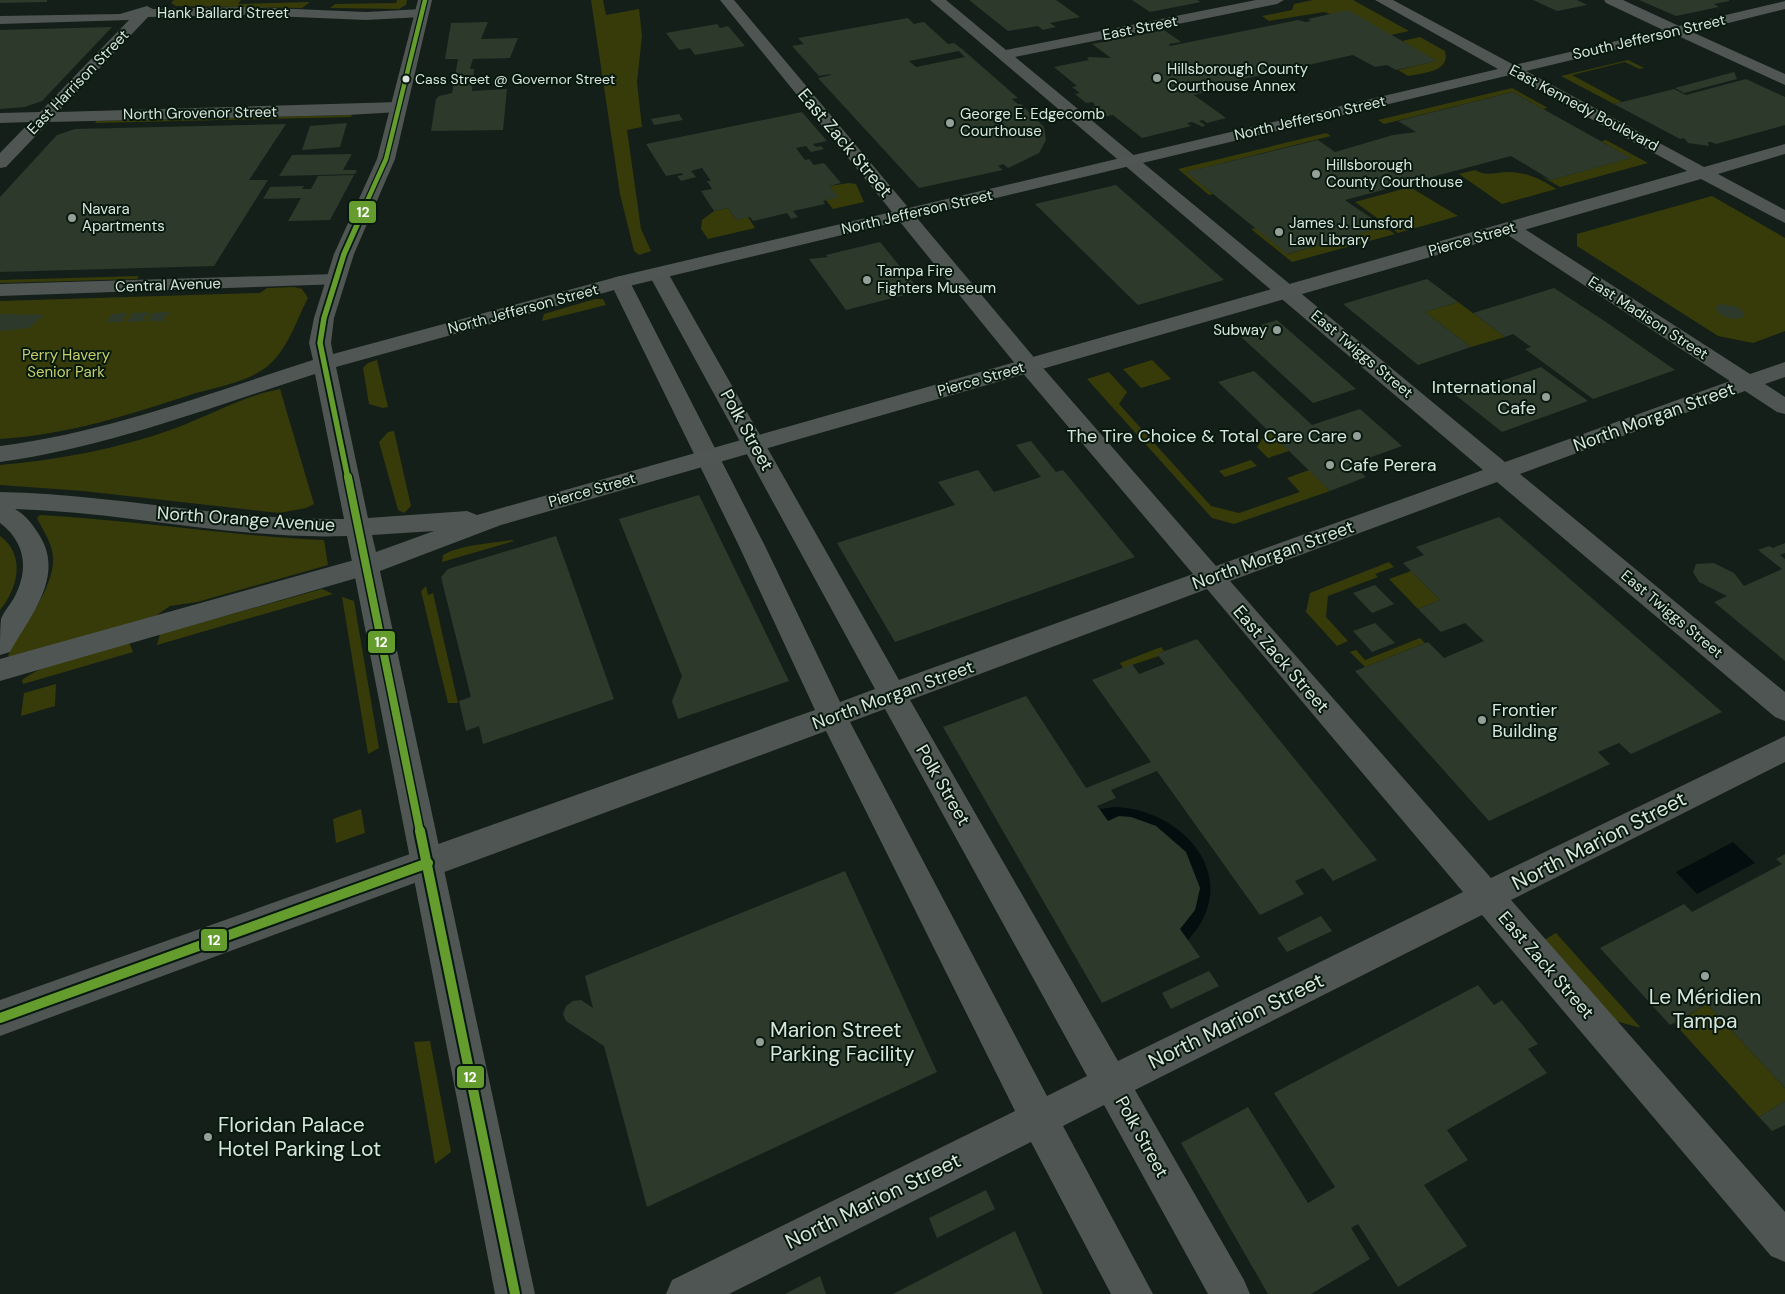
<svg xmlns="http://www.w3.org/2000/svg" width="1785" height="1294" font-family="'DM Sans',sans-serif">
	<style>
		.green { fill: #373b09 }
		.water { fill: #040e0e }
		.building { fill: #2d392b; fill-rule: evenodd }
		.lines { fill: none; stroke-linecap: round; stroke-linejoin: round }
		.minor { fill: #4f5552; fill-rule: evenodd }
		.major { fill: #4f5653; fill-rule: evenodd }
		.bus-1-far3-casing { stroke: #07190f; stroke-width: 7 }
		.bus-1-far2-casing { stroke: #07190f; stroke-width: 9 }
		.bus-1-far1-casing { stroke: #07190f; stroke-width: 11 }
		.bus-1-casing { stroke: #07190f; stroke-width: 14 }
		.bus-1-far3 { stroke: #649c2d; stroke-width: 4.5 }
		.bus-1-far2 { stroke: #649c2d; stroke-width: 5.5 }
		.bus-1-far1 { stroke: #649c2d; stroke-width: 8 }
		.bus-1 { stroke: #649c2d; stroke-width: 10 }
		.poi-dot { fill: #94a098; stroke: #07190f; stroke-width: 2 }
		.bus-dot { fill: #d9e5dd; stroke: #07190f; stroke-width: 2 }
		.labels { text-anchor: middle; stroke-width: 4; stroke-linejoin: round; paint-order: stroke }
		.far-bus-label { font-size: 14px; fill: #d9e5dd; stroke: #07190f; text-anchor: start }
		.far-street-label { font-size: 15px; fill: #d9e5dd; stroke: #07190f }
		.far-poi-label { font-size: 15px; fill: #d9e5dd; stroke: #07190f; text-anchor: start }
		.far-park-label { font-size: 15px; fill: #c8ce6c; stroke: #07190f }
		.street-label { font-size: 18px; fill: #d9e5dd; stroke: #07190f }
		.poi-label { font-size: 18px; fill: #d9e5dd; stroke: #07190f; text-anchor: end }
		.near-street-label { font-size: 21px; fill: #d9e5dd; stroke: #07190f }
		.near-poi-label { font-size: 21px; fill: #d9e5dd; stroke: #07190f; text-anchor: start }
		.line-badge { stroke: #07190f; stroke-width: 2 }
		.badge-label { font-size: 14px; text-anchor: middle; font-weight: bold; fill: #fff }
	</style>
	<rect width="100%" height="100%" fill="#141f19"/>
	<g class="green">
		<path d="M174,0H241L238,4L310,2L302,8L176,6L171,3Z"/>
		<path d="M397,0H407L406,5L399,9L330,8L335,4L396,3Z"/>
		<path d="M591,0H603L606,15L639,9L642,36L637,82L642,127L627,130L641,229L651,251L639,255L634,251L620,194Z"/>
		<path d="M1313,0H1353L1409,31L1391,35L1324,12L1269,21L1262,16L1292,10L1294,4Z"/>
		<path d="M1420,37L1445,51C1451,72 1423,73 1408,76L1398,70L1436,61L1402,41Z"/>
		<path d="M1628,60L1644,68L1639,69L1625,62L1572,75L1622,102L1614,104L1561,76Z"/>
		<path d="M1512,88L1548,108L1543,109L1513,92L1384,124L1378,120Z"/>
		<path d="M352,115L351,117L95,123L96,121Z"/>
		<path d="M1326,133L1331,136L1187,172L1213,194L1209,195L1178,169Z"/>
		<path d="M1606,140L1648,163L1560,187L1541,176L1551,180L1630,158L1601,141Z"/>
		<path d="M1475,170C1487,177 1496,172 1509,172C1527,172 1542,180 1556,189L1502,204L1459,174Z"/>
		<path d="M849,183L856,184L864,202L833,209L826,200L838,197L829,186Z"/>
		<path d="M1410,187L1458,216L1398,233L1355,202Z"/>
		<path d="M1712,196L1785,238V331L1753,343L1718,336L1577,246V234Z"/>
		<path d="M1354,206L1395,234L1292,262L1251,229L1256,228L1288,254L1382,227Z"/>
		<path d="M728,208L736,220L748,217L755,228L708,239L701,229L702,220L714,211Z"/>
		<path d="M139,276L137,279L0,283V280Z"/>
		<path d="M294,287L302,289L308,298C297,319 289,345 273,361C254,381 221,386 196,393C131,414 68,435 0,439V301L260,293L267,288Z"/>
		<path d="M595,299H603L606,305L542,321L544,314Z"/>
		<path d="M1458,302L1505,337L1471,347L1425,312Z"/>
		<path d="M377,360L388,407L383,408L369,404L363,368L368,363Z"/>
		<path d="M1152,360L1171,379L1141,388L1123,369Z"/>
		<path d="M1109,372L1127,392L1119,404L1211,506L1239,513L1300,492L1287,478L1309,470L1330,491L1234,524L1212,518L1087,379Z"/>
		<path d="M280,389L314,504L306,508L279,513L83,491L0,485V465C59,460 121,448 176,428C211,415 243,396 280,389Z"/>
		<path d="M1268,430L1289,451L1268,458L1257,447Z"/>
		<path d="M394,431L411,506L404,513L398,510L379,442L388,432Z"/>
		<path d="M1251,460L1257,466L1225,477L1219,471Z"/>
		<path d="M40,515C135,520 229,536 324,540L328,565L197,602L170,606L138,628L10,658L8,656L11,649C25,624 55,586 53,557C52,542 43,531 37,518Z"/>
		<path d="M0,536C26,555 18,588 0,610Z"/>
		<path d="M512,540L514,541L442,562L443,555C464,544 489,544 512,540Z"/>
		<path d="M1389,562L1394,567L1375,574L1378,577L1328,596L1326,617L1348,641L1337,646L1306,612L1310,593Z"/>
		<path d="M1411,571L1440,600L1418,609L1389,579Z"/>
		<path d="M426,586L428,595L433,593L458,703H448L421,591Z"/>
		<path d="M322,589L333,594L157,645L160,634Z"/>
		<path d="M342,597L354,601L379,748L368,754Z"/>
		<path d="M1420,638L1425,643L1365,667L1350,652L1356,650L1365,660Z"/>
		<path d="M129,642L133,652L23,684L22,680C53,658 94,652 129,642Z"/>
		<path d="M1161,647L1164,651L1158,654L1159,656L1123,668L1120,663Z"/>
		<path d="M56,684L55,706L21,716L24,693Z"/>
		<path d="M361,809L365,833L336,843L333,819Z"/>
		<path d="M1556,933L1641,1028L1612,1020L1544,940Z"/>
		<path d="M1707,1004L1785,1088V1101L1759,1117L1674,1023Z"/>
		<path d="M430,1041L451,1152L435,1164L414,1042Z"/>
	</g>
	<g class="water">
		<path d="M1115,807C1184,809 1245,880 1188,940L1180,929L1195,910L1200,888L1186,852L1156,826L1131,817L1108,821L1100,809Z"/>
		<path d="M1733,842L1755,863L1697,894L1676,872Z"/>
	</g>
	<g class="building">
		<path d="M0,0H47V2L0,3Z"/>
		<path d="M969,0H1056L1080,17L1050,23L1056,27L1043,30L1038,26L1008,31Z"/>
		<path d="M1132,0H1197L1201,2L1150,12Z"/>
		<path d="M1533,0H1577L1587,5L1557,11Z"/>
		<path d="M1639,0H1729V1L1714,4L1719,7L1676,16Z"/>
		<path d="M1348,10L1437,61L1396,70L1387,65L1375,67L1353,55L1203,88L1208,91L1194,95L1226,118L1207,123L1203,120L1199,121L1205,125L1203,127L1192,122L1187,123L1191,126L1142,138L1113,115L1103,117L1092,108L1102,106H1095L1093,102L1086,103L1075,94L1080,93L1072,87L1077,86L1054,67L1089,60L1087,58L1089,57L1111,58L1092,44L1164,30L1181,42L1169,44L1170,46L1298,20L1306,22L1311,21L1308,19Z"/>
		<path d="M908,18L914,24L924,22L948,44L954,43L962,49L1018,98L1012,99L1018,104H1021L1044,127L1046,140L1039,153L1008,168L1003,164L998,166L1003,170L919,188L818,78L831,75L830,74L819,76L792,46L804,44L798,38ZM959,51L965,57L916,67L909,61Z"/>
		<path d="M488,22L481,39L518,38L510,58L473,59L471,65L470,69H474L472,91L507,89L503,130L431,131L436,99L439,96L452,93L458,59H445L451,23Z"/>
		<path d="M717,24L720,28L728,26L745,46L695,55L690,48L679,50L666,33Z"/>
		<path d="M112,27L42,101L25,107L0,109V30Z"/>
		<path d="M1734,72L1737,79L1684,93L1675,88Z"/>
		<path d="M1746,79L1785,97V125L1716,144L1711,142H1708L1709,146L1688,143L1684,138L1680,139L1614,104L1674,89L1686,95Z"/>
		<path d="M1513,92L1631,158L1551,180L1511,156L1345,200L1383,227L1287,254L1186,172L1318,140L1335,152L1393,135L1416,132L1398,121Z"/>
		<path d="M802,112L827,141L813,144L816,147L821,146L824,149L811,152L806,146L796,148L805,160L809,159L814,165L824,163L841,183L829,186L839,197L823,201L825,204L793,211L798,217L791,219L787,213L753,221L750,217L736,220L728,208L714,211L701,191L712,189L707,181H711L702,168L691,171L696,177L681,181L677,176L683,175L682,173L666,176L646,144Z"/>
		<path d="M679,114L683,120L654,125L651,119Z"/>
		<path d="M347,123L340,147L302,150L310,126Z"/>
		<path d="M286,124L249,180H268L214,266L0,272V197L57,135L75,129Z"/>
		<path d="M352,154L343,170H357L355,174L279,176L292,155Z"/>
		<path d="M354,175L330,220L288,221L301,198L263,199L270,187L304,186L302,189H311L318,176Z"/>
		<path d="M1116,185L1224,280L1138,305L1035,204Z"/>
		<path d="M880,242L920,291L846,310L809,259L828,257L826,255Z"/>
		<path d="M1427,279L1458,302L1425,312L1471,347L1418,365L1343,304Z"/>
		<path d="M1554,288L1606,322L1675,370L1593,399L1525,349L1531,347L1513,334L1505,337L1473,313Z"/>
		<path d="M1720,304L1738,307L1744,313V317L1733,319L1723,316L1715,309Z"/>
		<path d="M150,312L144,318L145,321L127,322L133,313Z"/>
		<path d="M170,312L164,317L165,321H147L153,313Z"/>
		<path d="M128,313L123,318L124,322H106L112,314Z"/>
		<path d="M0,314L44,315L29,328L0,331Z"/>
		<path d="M1277,320L1356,389L1313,403L1238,334L1251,331L1248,329Z"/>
		<path d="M1541,367L1588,401L1502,432L1448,389L1460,385L1469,392Z"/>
		<path d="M1254,371L1312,425L1360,409L1402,446L1352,464L1366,477L1330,491L1218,382Z"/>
		<path d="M1031,441L1056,472L1063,470L1135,557L895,642L837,543L955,505L938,482L978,470L994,492L1041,477L1016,445Z"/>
		<path d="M699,495L789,681L678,719L672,701L682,676L619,519Z"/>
		<path d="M1499,517L1722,712L1631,754L1619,743L1598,752L1610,764L1489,821L1355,671L1428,642L1444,658L1484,641L1465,623L1441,632L1418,609L1440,600L1403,563L1424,555L1416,547Z"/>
		<path d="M556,536L614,699L483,744L479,726L466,731L459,701L471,697L441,577L448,569Z"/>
		<path d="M1785,543V553L1780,555L1785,559V661L1714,602L1727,596L1699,582L1693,572L1696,564L1714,563L1734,573L1744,586L1782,569L1758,550L1769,546L1773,548Z"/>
		<path d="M1375,585L1394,604L1372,613L1353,593Z"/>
		<path d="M1375,623L1395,643L1372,652L1353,631Z"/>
		<path d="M1197,639L1377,860L1333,881L1323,868L1295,881L1304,894L1260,915L1157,771L1111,790L1116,798L1097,806L1108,821L1119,816L1131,817L1156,826L1186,852L1200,888L1195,910L1180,929L1200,957L1102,1003L943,727L1026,696L1086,788L1151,762L1092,680L1132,664L1139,674L1165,664L1157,654Z"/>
		<path d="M1785,854V1088L1707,1004L1670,1025L1600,948L1684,904L1692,912L1782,864L1776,859Z"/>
		<path d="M845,871L937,1072L647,1207L604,1046L566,1021L563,1014L566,1006L573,1001L581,1000L593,1008L585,976Z"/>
		<path d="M1321,916L1332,931L1287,952L1277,938Z"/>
		<path d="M1209,971L1219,986L1171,1009L1162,993Z"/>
		<path d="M1478,985L1494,1005L1502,1000L1538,1044L1528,1049L1547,1073L1447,1130L1468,1160L1424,1185L1467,1246L1398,1287L1358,1224L1351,1228L1370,1259L1311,1294H1268L1181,1143L1248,1107L1308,1203L1335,1187L1274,1093Z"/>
		<path d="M1785,1101V1125L1772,1131L1759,1117Z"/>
		<path d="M986,1190L995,1209L937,1238L929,1218Z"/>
		<path d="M1015,1231L1043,1294H893L953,1263Z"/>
		<path d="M820,1276L826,1294H785Z"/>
	</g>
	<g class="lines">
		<g class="minor">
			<path d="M720,0H734L1037,361L1216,566L1483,470L930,0H946L1006,50L1256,0H1284L1277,4L1015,57L1505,462L1730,381L1503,232L1501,228L1503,224H1517L1750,374L1785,362V377L1765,384L1785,397V414L1777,412L1745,391L1520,474L1785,692V721L1775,717L1497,482L1230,581L1491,878L1785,736V762L1511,900L1785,1212V1262L1771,1256L1482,915L1135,1090L1244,1280L1250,1294H1208L1104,1105L1063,1126L1153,1294H1111L1031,1142L729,1294H666L672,1280L1015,1111L826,731L0,1036V1000L815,710L739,546L610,282L613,278L620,276L627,278L630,282L765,546L840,702L875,689L648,273L651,269H665L668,273L899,680L1193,574L1021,371ZM1207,589L1463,892L1118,1061L910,700ZM885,709L1087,1076L1047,1096L850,722Z"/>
			<path d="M147,6L153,9L250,7L366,12L422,9L429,13L422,17L366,20L250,15L148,17L58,112L399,102L407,107L399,112L348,115L49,122L6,167L0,168V153L30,122L0,123V113L40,112L129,20L0,24V16L120,14Z"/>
			<path d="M335,274L342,276L345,280L342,284L0,296V284Z"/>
			<path d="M365,557L374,559L378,566L374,573L0,681V659Z"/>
		</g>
		<path class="major" d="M418,0H432L395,159L354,254L334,318L331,343L333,354L620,276L1498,69L1375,0H1393L1514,65L1663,30L1606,3L1604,0H1623L1679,26L1785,1V9L1692,32L1785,74V85L1676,35L1526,71L1704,167L1785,144V154L1718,174L1785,210V223L1701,179L501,525L380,571L535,1294H495L347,536C236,540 126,512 15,509C27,516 34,526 41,538C64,578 29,618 10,652L0,655C0,645 0,628 1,619C4,611 11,604 15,596C29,568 25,542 0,523V492C115,494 229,521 344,519L315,374C211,407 109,447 0,462V446C108,432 210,393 313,360L309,343L314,318L334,254L377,159ZM1510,75L1687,171L477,515L467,511L368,518L336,367L625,287ZM434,531L376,552L372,535Z"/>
		<g class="bus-1-far3-casing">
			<path id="bus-1-far3" d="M364,208L386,159L425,0"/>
		</g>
		<g class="bus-1-far2-casing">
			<path id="bus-1-far2" d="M348,479L320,343L324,318L344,254L365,207"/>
		</g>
		<g class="bus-1-far1-casing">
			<path id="bus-1-far1" d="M348,477L420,832"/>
		</g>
		<g class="bus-1-casing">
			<g id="bus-1">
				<path d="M420,831L515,1294"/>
				<path d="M0,1018L428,863"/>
			</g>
		</g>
		<use href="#bus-1-far3" class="bus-1-far3"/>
		<use href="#bus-1-far2" class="bus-1-far2"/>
		<use href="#bus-1-far1" class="bus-1-far1"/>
		<use href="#bus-1" class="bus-1"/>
	</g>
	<g class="poi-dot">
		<circle cx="1157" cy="78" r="5"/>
		<circle cx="950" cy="123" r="5"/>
		<circle cx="1316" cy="174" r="5"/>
		<circle cx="72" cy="218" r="5"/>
		<circle cx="1279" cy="232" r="5"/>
		<circle cx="867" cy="280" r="5"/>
		<circle cx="1277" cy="330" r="5"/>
		<circle cx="1546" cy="397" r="5"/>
		<circle cx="1357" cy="436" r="5"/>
		<circle cx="1330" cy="465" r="5"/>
		<circle cx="1482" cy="720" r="5"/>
		<circle cx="1705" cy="976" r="5"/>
		<circle cx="760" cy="1042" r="5"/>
		<circle cx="208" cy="1137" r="5"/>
	</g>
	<circle class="bus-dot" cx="406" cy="79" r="4.5"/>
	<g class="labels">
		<g class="far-bus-label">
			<text x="415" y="84">Cass Street @ Governor Street</text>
		</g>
		<g class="far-street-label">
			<text x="223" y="18">Hank Ballard Street</text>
			<text transform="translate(1140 28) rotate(-11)" y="5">East Street</text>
			<text transform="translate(1649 37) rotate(-13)" y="5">South Jefferson Street</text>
			<text transform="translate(78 82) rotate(-46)" y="5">East Harrison Street</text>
			<text transform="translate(1584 108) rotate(28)" y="5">East Kennedy Boulevard</text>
			<text transform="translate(200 113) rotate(-1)" y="5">North Grovenor Street</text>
			<text transform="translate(1310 118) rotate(-13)" y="5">North Jefferson Street</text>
			<text transform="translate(917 212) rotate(-13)" y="5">North Jefferson Street</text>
			<text transform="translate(1472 239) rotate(-16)" y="5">Pierce Street</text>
			<text transform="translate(168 285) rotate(-2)" y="5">Central Avenue</text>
			<text transform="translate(523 309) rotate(-15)" y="5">North Jefferson Street</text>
			<text transform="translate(1648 318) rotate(33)" y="5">East Madison Street</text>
			<text transform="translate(1362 354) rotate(40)" y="5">East Twiggs Street</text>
			<text transform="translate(981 379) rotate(-16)" y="5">Pierce Street</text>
			<text transform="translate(592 490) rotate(-16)" y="5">Pierce Street</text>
			<text transform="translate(1672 614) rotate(40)" y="5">East Twiggs Street</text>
		</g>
		<g class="far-poi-label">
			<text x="1167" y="74">Hillsborough County<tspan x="1167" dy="17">Courthouse Annex</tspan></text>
			<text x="960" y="119">George E. Edgecomb<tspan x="960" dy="17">Courthouse</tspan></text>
			<text x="1326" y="170">Hillsborough<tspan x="1326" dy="17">County Courthouse</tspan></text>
			<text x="82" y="214">Navara<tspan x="82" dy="17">Apartments</tspan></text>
			<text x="1289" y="228">James J. Lunsford<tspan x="1289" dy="17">Law Library</tspan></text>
			<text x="877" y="276">Tampa Fire<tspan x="877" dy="17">Fighters Museum</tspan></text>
			<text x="1267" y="335" text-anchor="end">Subway</text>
		</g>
		<g class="far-park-label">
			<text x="66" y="360">Perry Havery<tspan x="66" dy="17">Senior Park</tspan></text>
		</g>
		<g class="street-label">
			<text transform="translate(845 143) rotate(50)" y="6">East Zack Street</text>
			<text transform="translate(1654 417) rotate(-20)" y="6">North Morgan Street</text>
			<text transform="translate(747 430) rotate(61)" y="6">Polk Street</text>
			<text transform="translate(246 519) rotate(4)" y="6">North Orange Avenue</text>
			<text transform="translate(1273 555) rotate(-20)" y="6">North Morgan Street</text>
			<text transform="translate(1281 659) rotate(49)" y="6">East Zack Street</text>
			<text transform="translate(893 695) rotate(-20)" y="6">North Morgan Street</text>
			<text transform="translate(943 785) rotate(60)" y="6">Polk Street</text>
			<text transform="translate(1546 965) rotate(49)" y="6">East Zack Street</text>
			<text transform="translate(1142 1137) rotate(61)" y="6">Polk Street</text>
		</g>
		<g class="poi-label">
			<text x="1536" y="393">International<tspan x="1536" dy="21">Cafe</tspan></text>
			<text x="1347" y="442">The Tire Choice &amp; Total Care Care</text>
			<text x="1340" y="471" text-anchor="start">Cafe Perera</text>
			<text x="1492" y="716" text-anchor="start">Frontier<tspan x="1492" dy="21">Building</tspan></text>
		</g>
		<g class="near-street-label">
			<text transform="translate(1599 841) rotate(-27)" y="7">North Marion Street</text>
			<text transform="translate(1236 1021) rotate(-26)" y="7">North Marion Street</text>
			<text transform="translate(873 1201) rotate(-26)" y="7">North Marion Street</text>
		</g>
		<g class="near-poi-label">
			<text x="1705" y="1004" text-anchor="middle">Le Méridien<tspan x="1705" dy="24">Tampa</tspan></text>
			<text x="770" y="1037">Marion Street<tspan x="770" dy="24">Parking Facility</tspan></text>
			<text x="218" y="1132">Floridan Palace<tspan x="218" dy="24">Hotel Parking Lot</tspan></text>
		</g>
	</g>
	<g class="line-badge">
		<rect x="348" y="200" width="29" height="24" rx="5" fill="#649c2d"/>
		<rect x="367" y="630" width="29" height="24" rx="5" fill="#649c2d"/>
		<rect x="200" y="928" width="28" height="24" rx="5" fill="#649c2d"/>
		<rect x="456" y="1065" width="29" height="24" rx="5" fill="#649c2d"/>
	</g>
	<g class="badge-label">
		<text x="363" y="217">12</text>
		<text x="381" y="647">12</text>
		<text x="214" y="945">12</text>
		<text x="470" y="1082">12</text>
	</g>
</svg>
